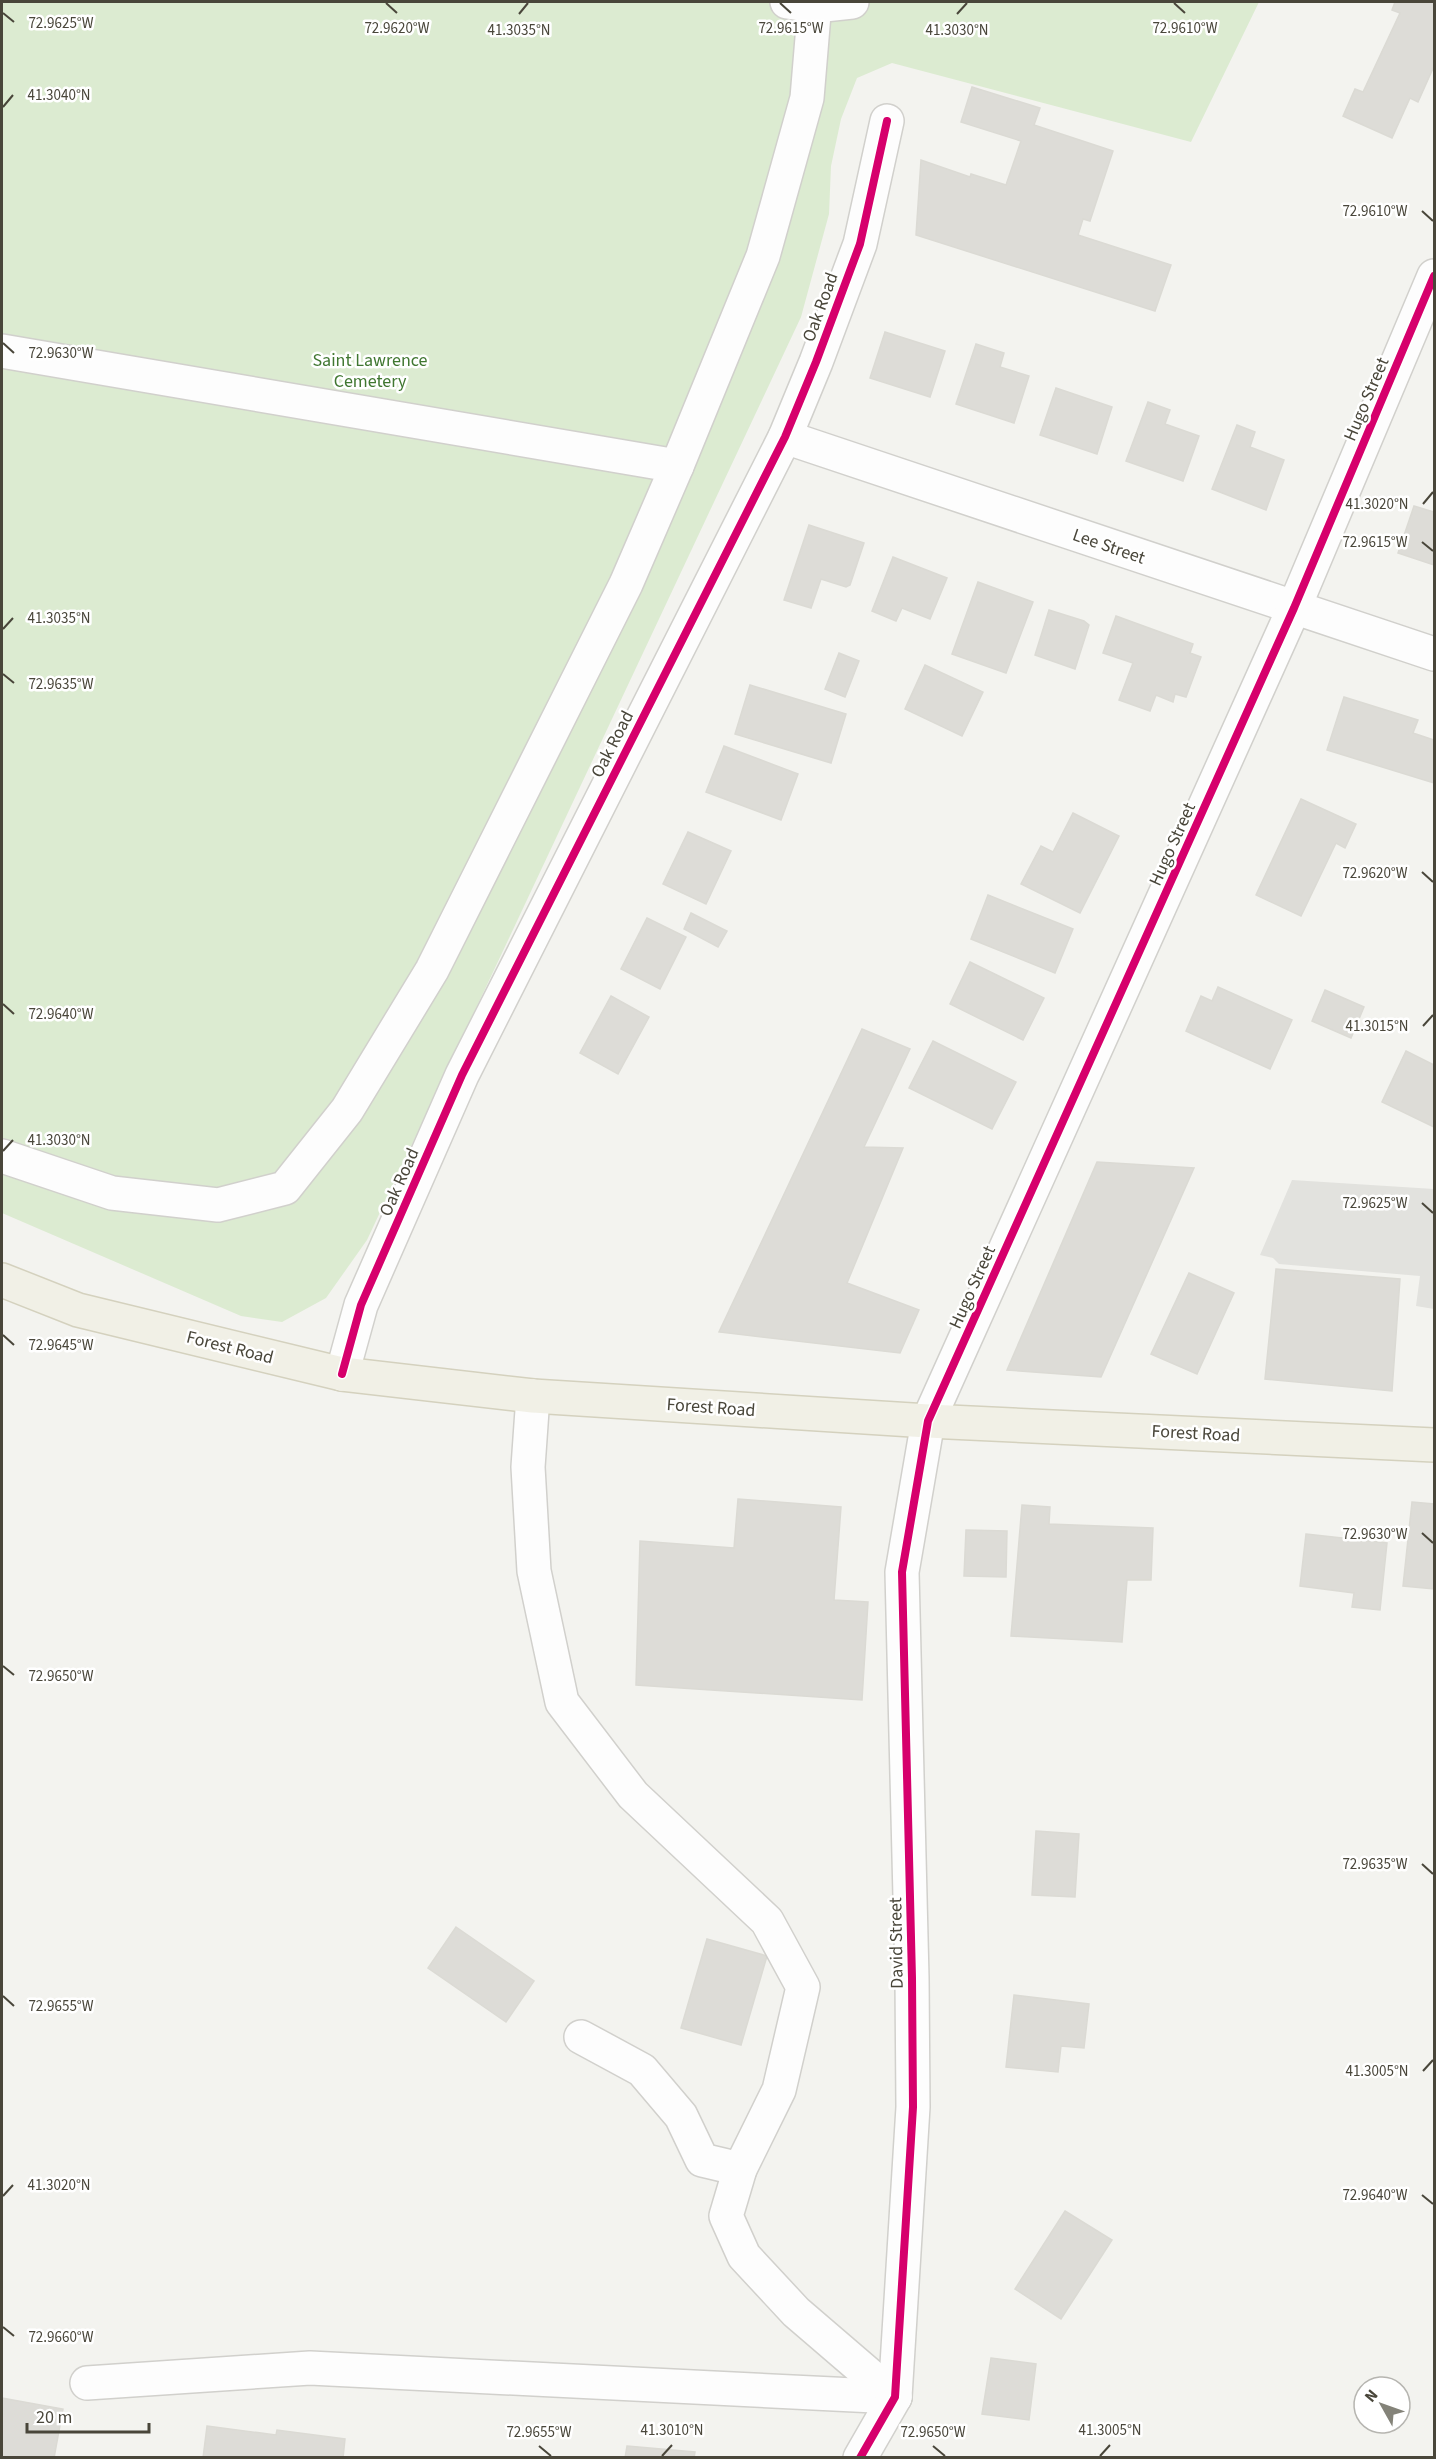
<svg xmlns="http://www.w3.org/2000/svg" width="1436" height="2459" font-family="'Source Sans 3',sans-serif">
	<style>
		.green { fill: #dcebd1 }
		.parking { fill: #e2e2de }
		.building { fill: #dddcd7; stroke: #dbdad4; stroke-width: 1.5 }
		.lines { fill: none; stroke-linecap: round; stroke-linejoin: round }
		.minor-casing { stroke: #d1d0cc; stroke-width: 36 }
		.major-casing { stroke: #d4d1be; stroke-width: 36 }
		.minor { stroke: #fdfdfd; stroke-width: 33 }
		.major { stroke: #f1f0e6; stroke-width: 33 }
		.cycleway-casing { stroke: #fff; stroke-width: 11 }
		.cycleway { stroke: #d6006c; stroke-width: 8 }
		.ticks { fill: none; stroke: #49463a; stroke-width: 2 }
		.labels { text-anchor: middle; stroke-width: 5; stroke-linejoin: round; paint-order: stroke }
		.street-label { font-size: 18px; fill: #49463a; stroke: #fff }
		.park-label { font-size: 18px; fill: #407731; stroke: #fff }
		.ticks-label { font-size: 15px; text-anchor: middle; fill: #49463a; stroke: #fff; stroke-width: 5; stroke-linejoin: round; paint-order: stroke }
	</style>
	<rect width="100%" height="100%" fill="#f3f3ef"/>
	<path class="green" d="M2,2H1259L1191,142L892,63L857,78L841,119L831,166L829,214L801,317L367,1240L326,1298L282,1322L241,1316L2,1213Z"/>
	<path class="parking" d="M1292,1180L1434,1189V1309L1416,1306L1420,1276L1279,1264L1273,1258L1260,1255Z"/>
	<g class="building">
		<path d="M1395,2H1434V66L1418,102L1410,98L1392,138L1343,116L1355,89L1363,92L1400,13L1392,10Z"/>
		<path d="M972,87L1040,108L1034,125L1113,151L1090,221L1083,219L1078,235L1171,265L1155,311L916,235L921,160L970,177L971,174L1006,185L1021,141L961,122Z"/>
		<path d="M885,332L945,351L930,397L870,378Z"/>
		<path d="M976,344L1004,353L1000,367L1029,376L1014,423L956,404Z"/>
		<path d="M1056,388L1112,407L1097,454L1040,435Z"/>
		<path d="M1148,402L1170,410L1165,424L1199,436L1183,481L1126,461Z"/>
		<path d="M1237,425L1255,432L1250,447L1284,460L1266,510L1212,489Z"/>
		<path d="M1414,506L1434,512V565L1398,553Z"/>
		<path d="M809,525L864,543L850,585L846,587L821,579L811,608L784,600Z"/>
		<path d="M893,557L947,578L930,619L902,608L896,621L872,611Z"/>
		<path d="M978,582L1033,602L1006,673L952,654Z"/>
		<path d="M1049,610L1084,621L1089,625L1075,669L1035,655Z"/>
		<path d="M1116,616L1193,644L1190,653L1201,657L1186,697L1175,694L1173,702L1156,695L1150,711L1119,700L1133,663L1103,653Z"/>
		<path d="M839,653L859,661L845,697L825,689Z"/>
		<path d="M925,665L983,692L962,736L905,709Z"/>
		<path d="M750,685L846,714L831,763L735,734Z"/>
		<path d="M1344,697L1418,720L1413,733L1434,740V783L1327,750Z"/>
		<path d="M724,746L798,774L781,820L706,792Z"/>
		<path d="M1301,799L1356,824L1345,848L1336,843L1301,916L1256,895Z"/>
		<path d="M1073,813L1119,836L1080,913L1021,884L1041,846L1053,852Z"/>
		<path d="M688,832L731,851L706,904L663,884Z"/>
		<path d="M988,895L1073,929L1055,973L971,939Z"/>
		<path d="M691,913L727,931L718,947L684,929Z"/>
		<path d="M647,918L686,937L660,989L621,969Z"/>
		<path d="M970,962L1044,998L1023,1040L950,1004Z"/>
		<path d="M1218,987L1292,1020L1270,1069L1186,1031L1201,996L1212,1001Z"/>
		<path d="M1325,990L1364,1007L1351,1038L1312,1021Z"/>
		<path d="M611,996L649,1017L618,1074L580,1053Z"/>
		<path d="M862,1029L910,1049L864,1147L903,1148L847,1283L919,1310L900,1353L719,1332Z"/>
		<path d="M933,1041L1016,1082L992,1129L909,1088Z"/>
		<path d="M1406,1051L1434,1065V1127L1382,1102Z"/>
		<path d="M1097,1162L1194,1168L1101,1377L1007,1370Z"/>
		<path d="M1276,1269L1400,1279L1392,1391L1265,1379Z"/>
		<path d="M1189,1273L1234,1293L1197,1374L1151,1354Z"/>
		<path d="M738,1499L841,1507L834,1600L868,1602L862,1700L636,1685L640,1541L734,1548Z"/>
		<path d="M1412,1502L1434,1504V1589L1403,1586Z"/>
		<path d="M1022,1505L1050,1507L1049,1524L1153,1528L1151,1580H1127L1122,1642L1011,1636Z"/>
		<path d="M966,1530L1007,1531L1006,1577L964,1576Z"/>
		<path d="M1306,1534L1387,1543L1380,1610L1352,1607L1354,1593L1300,1586Z"/>
		<path d="M1036,1831L1079,1834L1075,1897L1032,1895Z"/>
		<path d="M456,1927L534,1981L506,2022L428,1968Z"/>
		<path d="M707,1939L767,1956L741,2045L681,2028Z"/>
		<path d="M1014,1995L1089,2004L1084,2048L1061,2046L1058,2072L1006,2067Z"/>
		<path d="M1065,2211L1112,2240L1061,2319L1015,2289Z"/>
		<path d="M991,2358L1036,2364L1029,2420L982,2414Z"/>
		<path d="M2,2398L63,2409L54,2458H2Z"/>
		<path d="M207,2426L276,2435L277,2430L345,2439L343,2458H203Z"/>
		<path d="M627,2446L695,2452L694,2458H625Z"/>
	</g>
	<g class="lines">
		<g class="minor-casing">
			<g id="minor">
				<path d="M787,2L815,6L852,2"/>
				<path d="M2,351L677,466"/>
				<path d="M785,437L1434,654"/>
				<path d="M2,1156L112,1193L218,1205L285,1188L347,1110L432,970L626,584L677,466L763,256L807,98L815,2"/>
				<path d="M342,1374L361,1305L462,1075L785,437L816,362L860,244L887,121"/>
				<path d="M533,1396L528,1467L534,1571L562,1702L633,1795L767,1921L803,1987L779,2090L740,2169L726,2216L744,2256L796,2312L895,2397"/>
				<path d="M581,2037L642,2070L681,2116L702,2160L740,2169"/>
				<path d="M87,2383L310,2368L895,2397"/>
				<path d="M860,2458L895,2397L913,2107L912,1978L902,1572L928,1421L1294,608L1434,276"/>
			</g>
		</g>
		<g class="major-casing">
			<path id="major" d="M2,1280L78,1310L342,1374L533,1396L928,1421L1434,1445"/>
		</g>
		<use href="#minor" class="minor"/>
		<use href="#major" class="major"/>
		<g class="cycleway-casing">
			<g id="cycleway">
				<path d="M342,1374L361,1305L462,1075L785,437L816,362L860,244L887,121"/>
				<path d="M860,2458L895,2397L913,2107L912,1978L902,1572L928,1421L1294,608L1434,276"/>
			</g>
		</g>
		<use href="#cycleway" class="cycleway"/>
	</g>
	<path class="ticks" d="M386,3L397,13M780,3L791,13M1174,3L1185,13M3,13L14,22M519,14L528,3M957,14L967,3M3,107L13,95M1422,211L1433,221M3,343L14,353M1423,504L1433,492M1422,542L1433,551M3,629L13,618M3,674L14,683M1422,872L1433,882M3,1004L14,1014M1423,1026L1433,1015M3,1151L13,1140M1422,1203L1433,1213M3,1335L14,1345M1422,1533L1433,1543M3,1666L14,1675M1422,1864L1433,1874M3,1996L14,2006M1423,2071L1433,2060M1422,2195L1433,2204M3,2196L13,2185M3,2327L14,2336M539,2446L551,2456M933,2446L945,2456M662,2456L672,2445M1100,2456L1110,2445"/>
	<g class="labels">
		<g class="street-label">
			<text transform="translate(820 307) rotate(-70)" y="6">Oak Road</text>
			<text transform="translate(1366 399) rotate(-67)" y="6">Hugo Street</text>
			<text transform="translate(1109 546) rotate(19)" y="6">Lee Street</text>
			<text transform="translate(612 744) rotate(-63)" y="6">Oak Road</text>
			<text transform="translate(1172 844) rotate(-66)" y="6">Hugo Street</text>
			<text transform="translate(399 1182) rotate(-66)" y="6">Oak Road</text>
			<text transform="translate(972 1287) rotate(-66)" y="6">Hugo Street</text>
			<text transform="translate(230 1347) rotate(14)" y="6">Forest Road</text>
			<text transform="translate(711 1407) rotate(4)" y="6">Forest Road</text>
			<text transform="translate(1196 1433) rotate(3)" y="6">Forest Road</text>
			<text transform="translate(896 1943) rotate(-91)" y="6">David Street</text>
		</g>
		<g class="park-label">
			<text x="370" y="366">Saint Lawrence<tspan x="370" dy="21">Cemetery</tspan></text>
		</g>
	</g>
	<g class="ticks-label">
		<text x="61" y="28">72.9625°W</text>
		<text x="397" y="33">72.9620°W</text>
		<text x="791" y="33">72.9615°W</text>
		<text x="1185" y="33">72.9610°W</text>
		<text x="519" y="35">41.3035°N</text>
		<text x="957" y="35">41.3030°N</text>
		<text x="59" y="100">41.3040°N</text>
		<text x="1375" y="216">72.9610°W</text>
		<text x="61" y="358">72.9630°W</text>
		<text x="1377" y="509">41.3020°N</text>
		<text x="1375" y="547">72.9615°W</text>
		<text x="59" y="623">41.3035°N</text>
		<text x="61" y="689">72.9635°W</text>
		<text x="1375" y="878">72.9620°W</text>
		<text x="61" y="1019">72.9640°W</text>
		<text x="1377" y="1031">41.3015°N</text>
		<text x="59" y="1145">41.3030°N</text>
		<text x="1375" y="1208">72.9625°W</text>
		<text x="61" y="1350">72.9645°W</text>
		<text x="1375" y="1539">72.9630°W</text>
		<text x="61" y="1681">72.9650°W</text>
		<text x="1375" y="1869">72.9635°W</text>
		<text x="61" y="2011">72.9655°W</text>
		<text x="1377" y="2076">41.3005°N</text>
		<text x="59" y="2190">41.3020°N</text>
		<text x="1375" y="2200">72.9640°W</text>
		<text x="61" y="2342">72.9660°W</text>
		<text x="672" y="2435">41.3010°N</text>
		<text x="1110" y="2435">41.3005°N</text>
		<text x="539" y="2437">72.9655°W</text>
		<text x="933" y="2437">72.9650°W</text>
	</g>
	<rect width="1436" height="2459" fill="none" stroke="#49463a" stroke-width="6"/>
	<g transform="translate(1382 2405) rotate(310)"><circle r="28" fill="#ffffff" stroke="#b6b5b0" stroke-width="1.5"/>
	<path d="M0-4.5L10 22L0 15L-10 22Z" fill="#848379"/>
	<text y="-9" font-size="16" font-weight="bold" text-anchor="middle" fill="#49463a">N</text>
	</g>
	<path d="M27 2423v9h122v-9" fill="none" stroke="#49463a" stroke-width="3"/>
	<text x="36" y="2423" font-size="18" fill="#49463a" stroke="#ffffff" stroke-width="4.5" paint-order="stroke">20 m</text>
</svg>
